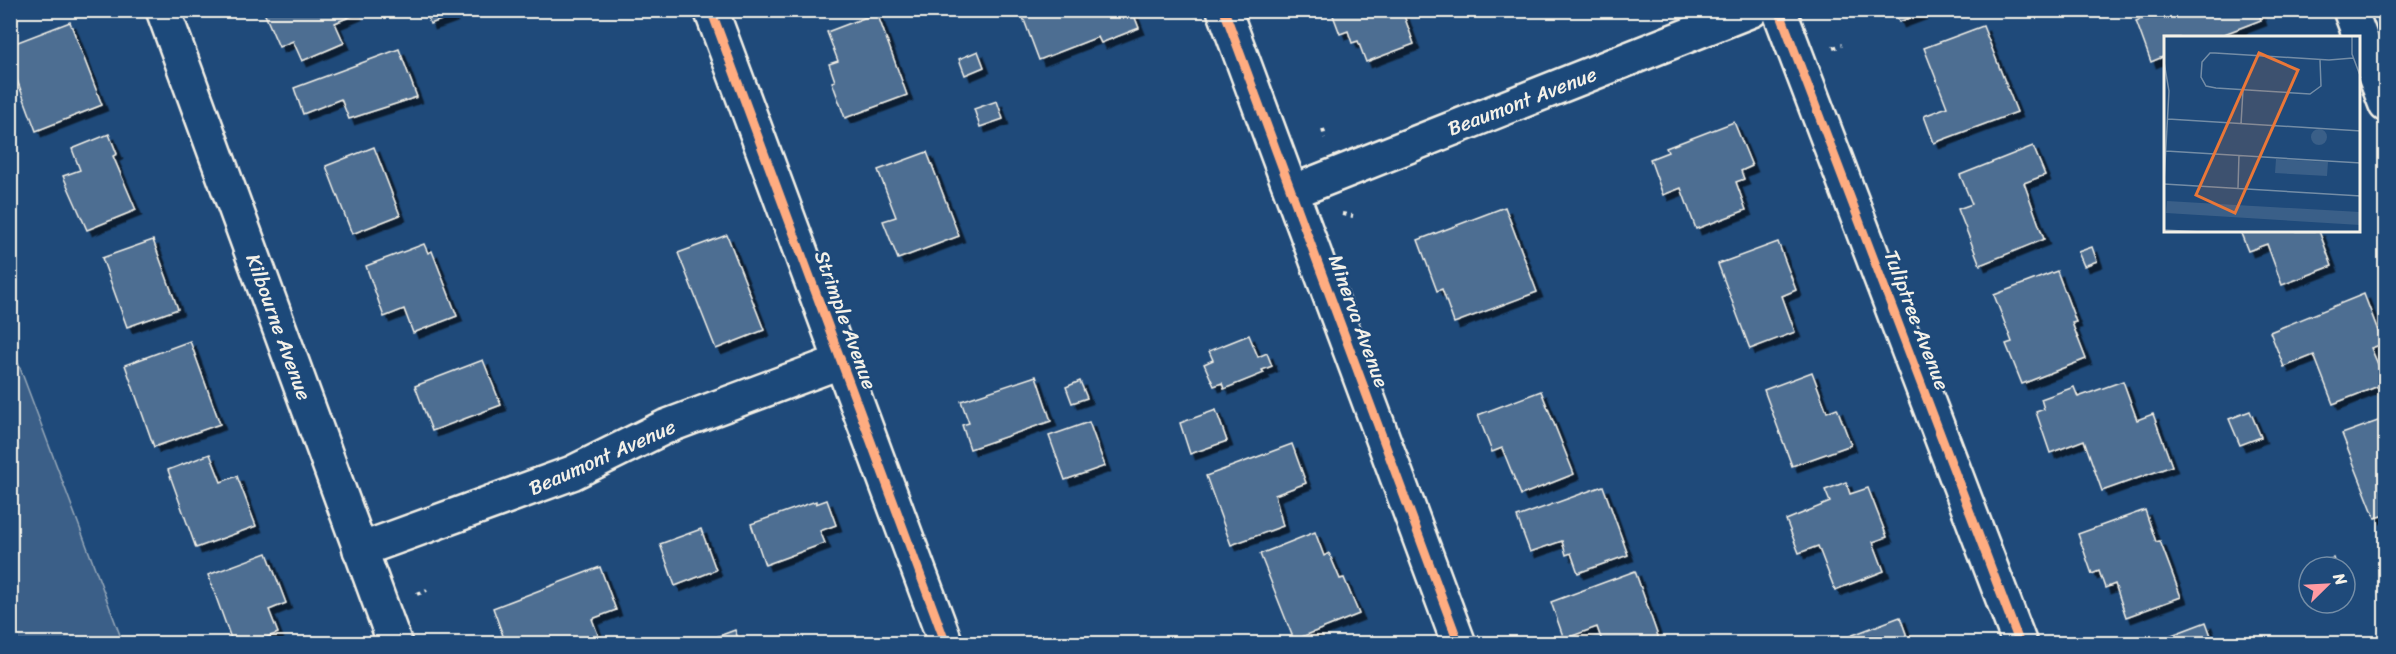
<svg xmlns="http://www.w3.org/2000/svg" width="2396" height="654" font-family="Sriracha,sans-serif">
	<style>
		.green { fill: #3a5f88; stroke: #97a8b8; stroke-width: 1.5 }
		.building { fill: #4d6e92; stroke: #f4f1e8; stroke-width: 1.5; filter: url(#shadow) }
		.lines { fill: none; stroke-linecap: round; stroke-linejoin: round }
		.minor-casing { stroke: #f4f1e8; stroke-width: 38 }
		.path { stroke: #f4f1e8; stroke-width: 4; stroke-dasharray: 4.5 4.5; stroke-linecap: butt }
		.minor { stroke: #1f4a7a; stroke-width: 33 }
		.cycleway-casing { stroke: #1f4a7a; stroke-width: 13 }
		.cycleway { stroke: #ffac80; stroke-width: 9 }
		.labels { text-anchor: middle; stroke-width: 4.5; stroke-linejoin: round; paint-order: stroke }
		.street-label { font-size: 20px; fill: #f4f1e8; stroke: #1f4a7a }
		.inset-road { fill: none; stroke: #748da6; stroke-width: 1.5 }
		.view { fill: #ea7738; fill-opacity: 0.15; stroke: #ea7738; stroke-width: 3 }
		.inset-edge { fill: none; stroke: #f4f1e8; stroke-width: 3 }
	</style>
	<defs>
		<filter id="shadow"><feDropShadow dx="5.5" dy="5.5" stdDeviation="0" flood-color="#0009"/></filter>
	</defs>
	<rect width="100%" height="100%" fill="#1f4a7a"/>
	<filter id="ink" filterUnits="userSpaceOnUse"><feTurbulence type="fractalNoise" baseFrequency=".0167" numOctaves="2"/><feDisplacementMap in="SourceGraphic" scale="12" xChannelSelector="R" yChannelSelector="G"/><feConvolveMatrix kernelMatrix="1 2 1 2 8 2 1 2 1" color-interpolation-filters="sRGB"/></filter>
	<g filter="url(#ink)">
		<path class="green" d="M10,344H11L123,643H11Z"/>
		<g class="building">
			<path d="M263,10H354L356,14L335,23L344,43L302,61L293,41L279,47Z"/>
			<path d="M450,10L452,16L430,24L426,12Z"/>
			<path d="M1132,10L1139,28L1101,43L1098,37L1039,60L1021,12Z"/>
			<path d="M1331,10H1402L1414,44L1366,62L1358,41L1352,43L1348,31L1340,34Z"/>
			<path d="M1894,10H1931L1899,22Z"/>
			<path d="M2144,10H2258L2261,20L2214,38H2165V56L2151,62L2136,21L2146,17Z"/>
			<path d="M877,13L907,95L845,118L832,82L835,81L829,64L838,61L827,32Z"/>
			<path d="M70,22L102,105L36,131L17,80L10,83V45Z"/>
			<path d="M1983,26L2017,112L1934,143L1924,116L1947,107L1924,48Z"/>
			<path d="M399,49L417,97L349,119L341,99L303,114L294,88Z"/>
			<path d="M978,51L984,67L965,75L959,59Z"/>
			<path d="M997,101L1003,119L980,127L974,109Z"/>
			<path d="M1734,122L1752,166L1741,171L1744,179L1736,182L1746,210L1696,229L1681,188L1663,195L1650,159L1668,152L1666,148Z"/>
			<path d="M109,134L117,154L113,156L136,210L87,230L63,176L80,170L72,149Z"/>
			<path d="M2033,146L2045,175L2024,183L2044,239L1980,265L1958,209L1972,204L1960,175Z"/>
			<path d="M374,147L400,215L352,234L326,166Z"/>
			<path d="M927,152L959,236L898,259L883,221L896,217L878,170Z"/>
			<path d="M1505,207L1537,292L1454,323L1442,289L1437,291L1418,240Z"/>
			<path d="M2240,231H2319L2332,266L2282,285L2267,244L2248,251Z"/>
			<path d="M727,235L764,330L716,349L678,253Z"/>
			<path d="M153,240L178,309L127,327L102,258Z"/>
			<path d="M1778,242L1796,290L1782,296L1795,332L1750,349L1718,264Z"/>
			<path d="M424,244L428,253L432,251L457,316L413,333L404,309L384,317L366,266Z"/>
			<path d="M2092,247L2097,261L2084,266L2078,252Z"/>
			<path d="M2057,271L2076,322L2072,323L2086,359L2022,384L2006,344L2012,342L1994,295Z"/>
			<path d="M2364,294L2383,344L2371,348L2386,383L2333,404L2314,355L2284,367L2270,332Z"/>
			<path d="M1249,335L1258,357L1267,353L1272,366L1262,370L1264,373L1224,389L1222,383L1214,386L1204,364L1213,360L1209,351Z"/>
			<path d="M190,341L220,424L154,447L125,365Z"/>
			<path d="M483,360L501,405L432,431L415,386Z"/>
			<path d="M1812,372L1827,412L1837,408L1851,445L1792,466L1764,390Z"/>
			<path d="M1036,376L1051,421L970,449L962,425L969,423L961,401Z"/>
			<path d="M1080,381L1087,398L1072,403L1066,387Z"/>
			<path d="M2123,381L2137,420L2153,414L2172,466L2102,491L2084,440L2050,453L2036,412L2044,409L2041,399L2074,387L2078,397Z"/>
			<path d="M1541,391L1574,474L1521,495L1502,448L1492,452L1478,415Z"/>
			<path d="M1216,410L1227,441L1190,454L1180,423Z"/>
			<path d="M2250,411L2261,437L2240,445L2229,419Z"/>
			<path d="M2386,418V515L2375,518L2342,434Z"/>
			<path d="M1089,422L1105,466L1065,480L1049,436Z"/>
			<path d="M1292,444L1306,483L1275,495L1283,526L1231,545L1206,476Z"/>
			<path d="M210,454L221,482L237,476L256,526L196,548L168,470Z"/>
			<path d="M1846,482L1850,494L1868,488L1887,537L1873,542L1884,571L1835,590L1818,546L1799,553L1786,520L1830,502L1825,490Z"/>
			<path d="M1603,486L1628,555L1578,573L1571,553L1566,555L1562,541L1530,552L1517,517Z"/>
			<path d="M827,500L836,525L820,531L825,543L765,565L751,524L816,501V504Z"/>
			<path d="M2145,510L2156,542L2160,541L2181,597L2126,617L2115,584L2105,588L2099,571L2092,574L2078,534Z"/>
			<path d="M701,529L716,570L675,586L660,544Z"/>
			<path d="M1315,532L1324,556L1329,553L1340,579L1344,578L1359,614L1294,640L1260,554Z"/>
			<path d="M267,553L286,603L269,610L278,633L250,644H233L208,575Z"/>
			<path d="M2333,558L2336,567H2315L2314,565Z"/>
			<path d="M600,567L616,610L592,619L600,640L591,644H506L493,608Z"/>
			<path d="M1635,571L1660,642L1603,644L1597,627L1564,639L1551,602Z"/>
			<path d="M1900,617L1909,642L1918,639L1919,644H1852L1850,636Z"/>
			<path d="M2206,622L2214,644H2148Z"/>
			<path d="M735,630L740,644H713L711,639Z"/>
		</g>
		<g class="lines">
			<g class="minor-casing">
				<g id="minor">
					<path d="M163,10L395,644"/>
					<path d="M711,10L946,644"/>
					<path d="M1224,10L1459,644"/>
					<path d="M1779,10L2020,644"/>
					<path d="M2350,10L2386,105"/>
					<path d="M1292,192L1752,10"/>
					<path d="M360,550L572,473L665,427L842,361"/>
				</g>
			</g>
			<g class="path">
				<path d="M1833,48L1842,45"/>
				<path d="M1323,129L1325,138"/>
				<path d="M1342,214L1353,216"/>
				<path d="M417,594L427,590"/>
			</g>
			<use href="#minor" class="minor"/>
			<g class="cycleway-casing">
				<g id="cycleway">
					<path d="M711,10L946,644"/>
					<path d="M1224,10L1459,644"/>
					<path d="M1779,10L2020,644"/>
				</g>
			</g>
			<use href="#cycleway" class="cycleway"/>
		</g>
	</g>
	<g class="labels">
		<g class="street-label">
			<text transform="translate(1522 101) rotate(-21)" y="7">Beaumont Avenue</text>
			<text transform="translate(846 320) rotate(70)" y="7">Strimple Avenue</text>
			<text transform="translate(1917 320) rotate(69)" y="7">Tuliptree Avenue</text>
			<text transform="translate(1359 321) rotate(70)" y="7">Minerva Avenue</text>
			<text transform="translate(279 327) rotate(70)" y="7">Kilbourne Avenue</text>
			<text transform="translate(602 457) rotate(-24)" y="7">Beaumont Avenue</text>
		</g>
	</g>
	<g transform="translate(2164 36)">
		<rect width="196" height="196" fill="#1f4a7a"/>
		<path d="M147 101a8 8 0 1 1 16 0a8 8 0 1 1-16 0ZM112,123L164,126L163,140L111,137ZM3,165L196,176V189L2,177Z" fill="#3a5f88"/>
		<path class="inset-road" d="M188,0V18L197,42M156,24L157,50L146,58L52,52L42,50L37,41L38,26L46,17H51L165,24L189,22M0,26L5,55L0,146M4,83L197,95M77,88L79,54M2,115L197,127M0,148L197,160M74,152L75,119M0,194L38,196"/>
		<path class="view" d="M95,17L134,34L71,177L32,159Z"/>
		<rect width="196" height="196" class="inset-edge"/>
	</g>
	<rect width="2396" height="654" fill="none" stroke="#1f4a7a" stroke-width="36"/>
	<rect x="18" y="18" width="2360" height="618" fill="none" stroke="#f4f1e8" stroke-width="2" filter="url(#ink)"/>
	<g transform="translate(2327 585) rotate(66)"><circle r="28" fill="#1f4a7a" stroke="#748da6" stroke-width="1.5"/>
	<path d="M0-4.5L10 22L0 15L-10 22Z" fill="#ff9aa2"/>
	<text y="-9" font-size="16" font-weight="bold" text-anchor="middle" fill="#f4f1e8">N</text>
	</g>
</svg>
